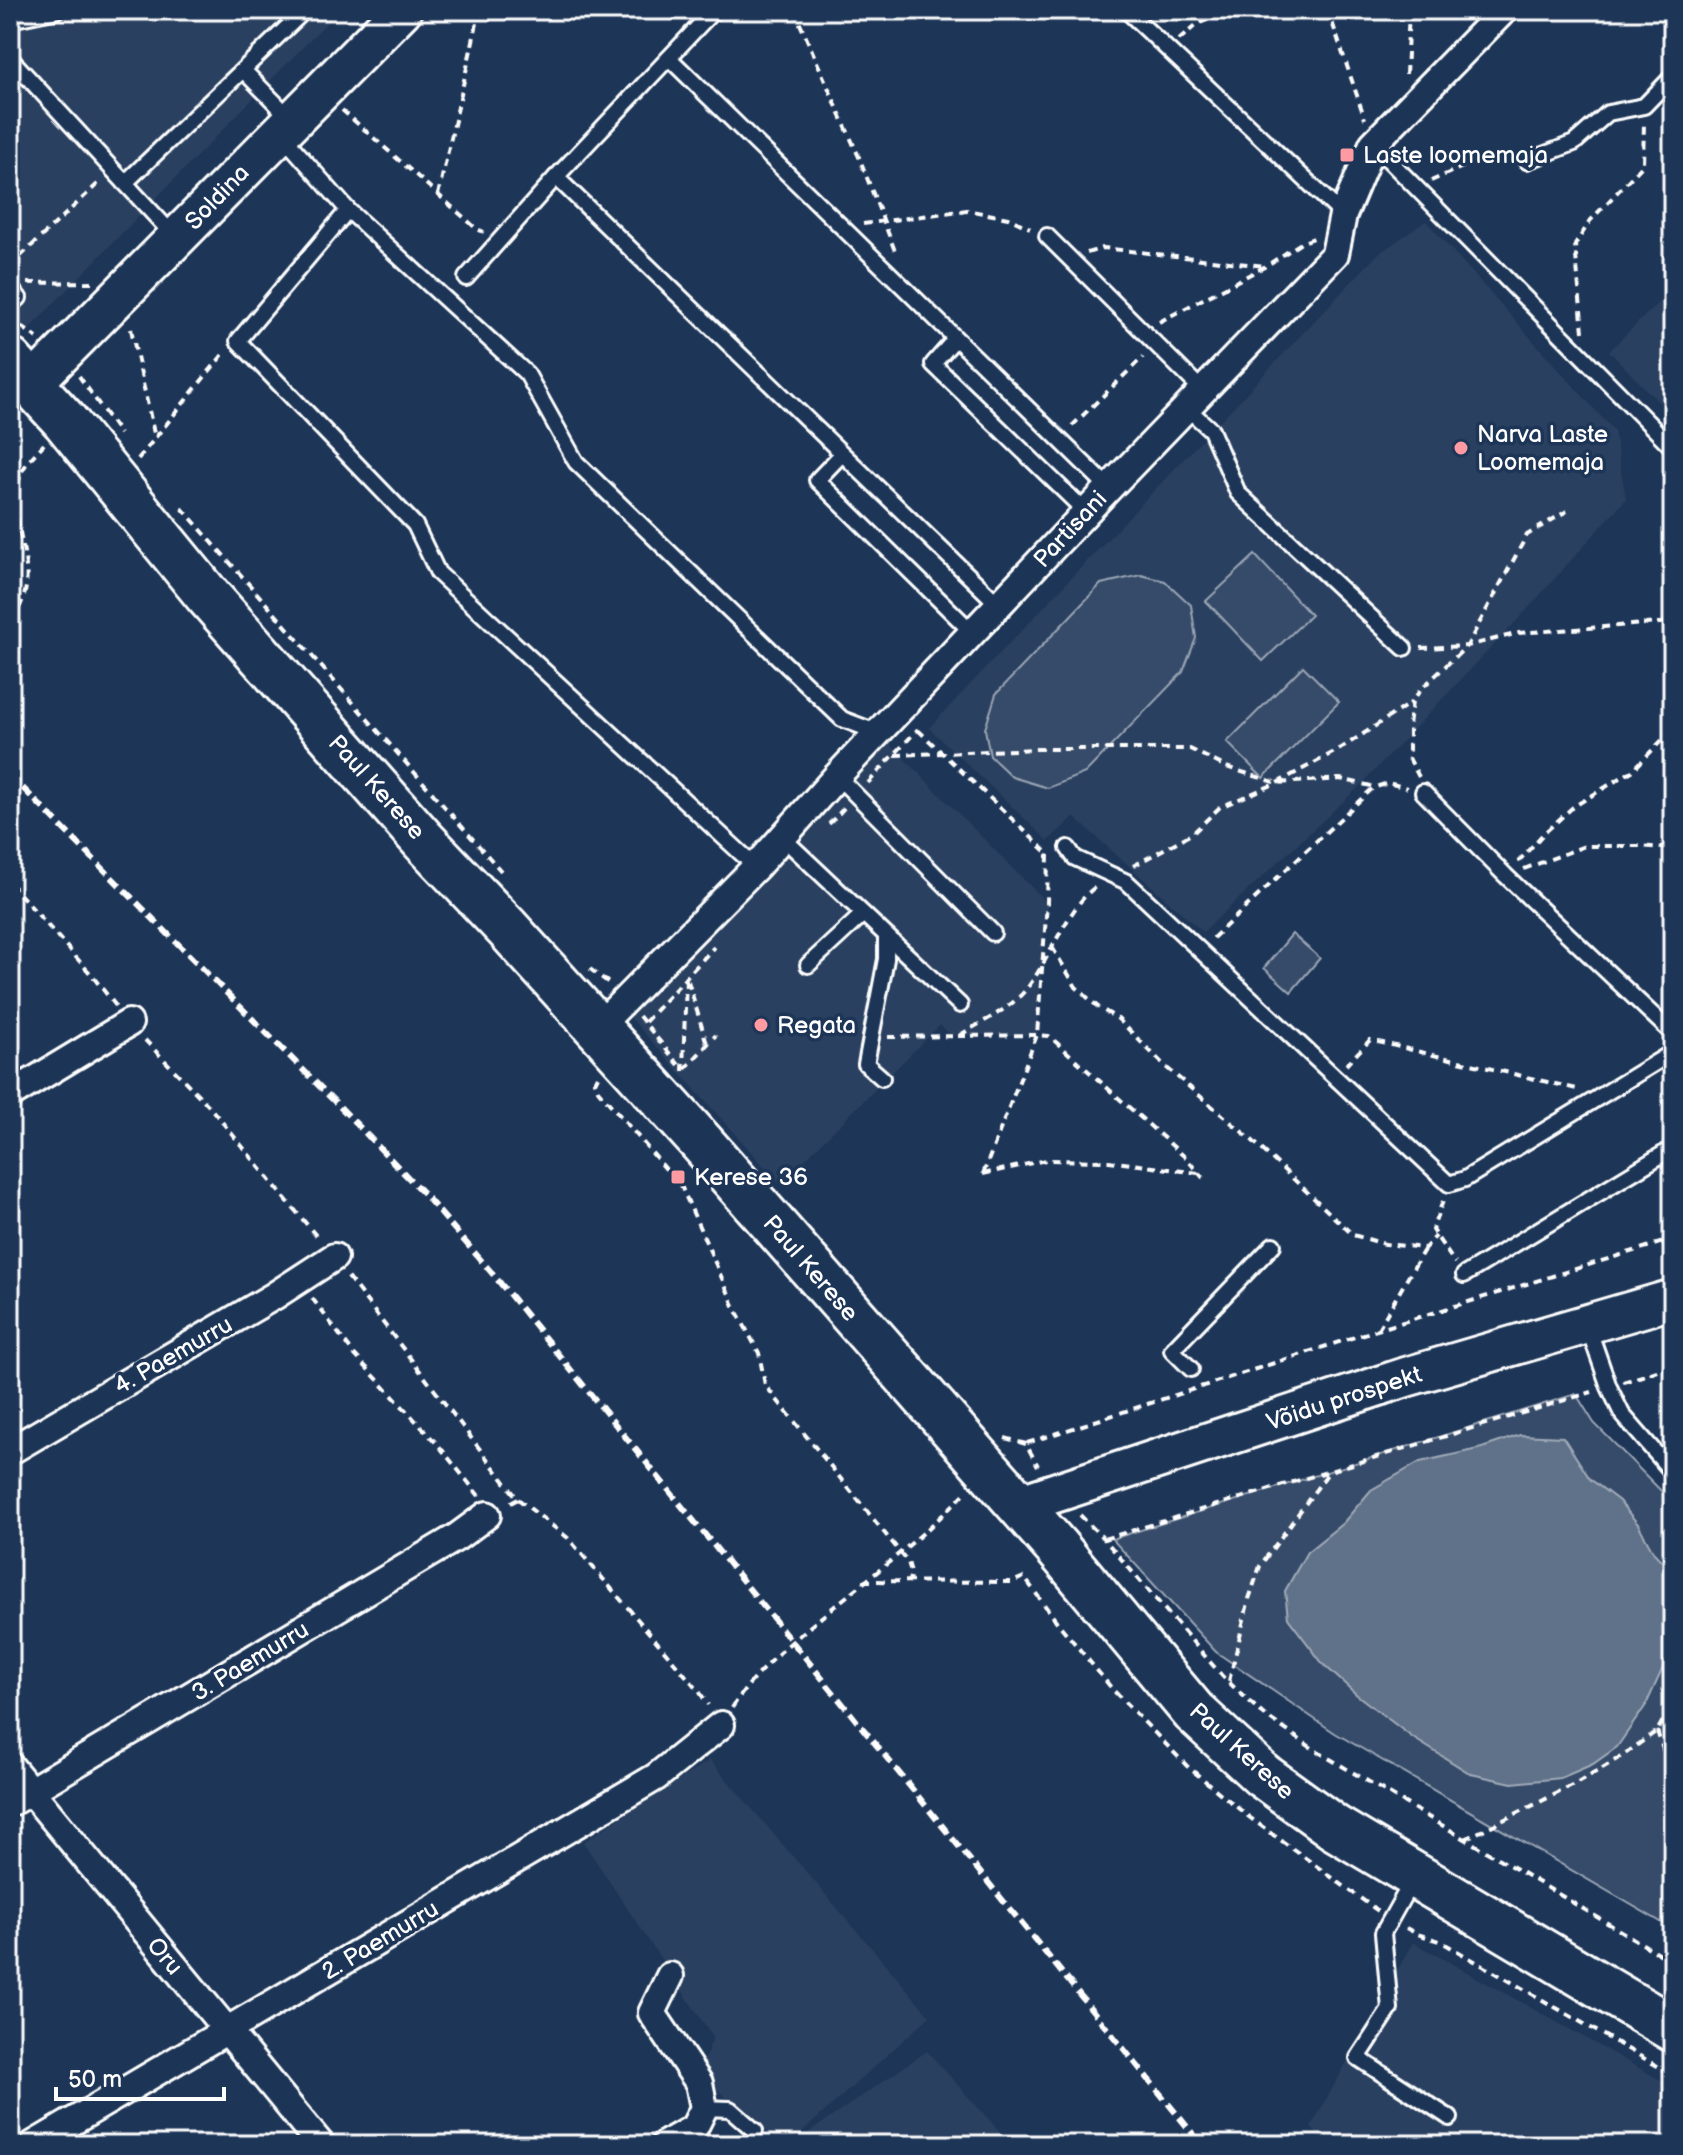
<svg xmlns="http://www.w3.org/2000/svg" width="1683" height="2155" font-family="'Balsamiq Sans',sans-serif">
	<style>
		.built { fill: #2a4161 }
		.green { fill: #364b69; stroke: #9aa5b4; stroke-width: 2 }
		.water { fill: #617289; stroke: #a0aab8; stroke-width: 2 }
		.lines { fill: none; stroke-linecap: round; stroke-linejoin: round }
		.lane-casing { stroke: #fff; stroke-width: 20 }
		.street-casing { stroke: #fff; stroke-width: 32 }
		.secondary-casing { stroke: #fff; stroke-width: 44 }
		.highway-casing { stroke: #fff; stroke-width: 50 }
		.path { stroke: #fff; stroke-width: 4; stroke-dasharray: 8 6; stroke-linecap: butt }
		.lane { stroke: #1d3557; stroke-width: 14 }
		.street { stroke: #1d3557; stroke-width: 26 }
		.secondary { stroke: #1d3557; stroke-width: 38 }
		.highway { stroke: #1d3557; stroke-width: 44 }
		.rail { stroke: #fff; stroke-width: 6; stroke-dasharray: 12 6; stroke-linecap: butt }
		.poi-dot { fill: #ff9aa2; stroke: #1d3557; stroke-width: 3 }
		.labels { text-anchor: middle; stroke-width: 7; stroke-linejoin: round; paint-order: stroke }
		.poi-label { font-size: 24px; fill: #fff; stroke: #1d3557; text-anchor: start }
		.street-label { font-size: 24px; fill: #fff; stroke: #1d3557 }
	</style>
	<rect width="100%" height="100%" fill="#1d3557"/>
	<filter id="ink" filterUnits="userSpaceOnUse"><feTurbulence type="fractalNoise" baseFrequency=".0125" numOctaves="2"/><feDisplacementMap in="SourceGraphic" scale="16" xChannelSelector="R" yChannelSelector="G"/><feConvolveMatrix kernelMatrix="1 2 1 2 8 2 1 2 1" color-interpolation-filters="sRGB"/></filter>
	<g filter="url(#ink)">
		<g class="built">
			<path d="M10,10H339L27,331L10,311Z"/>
			<path d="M1426,221L1614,431L1626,499L1524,613L1359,787L1203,932L1074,817L1048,841L929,728L1378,254Z"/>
			<path d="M1673,288V417L1609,351Z"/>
			<path d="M879,733L1047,903L1037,1035H951L940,1025L780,1184L618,1004Z"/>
			<path d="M710,1760L930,2016L788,2145H782L699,2074L713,2037L583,1842Z"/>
			<path d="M1413,1942L1673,2087V2145H1326L1311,2127Z"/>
			<path d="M927,2051L1012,2145H791Z"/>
		</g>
		<g class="green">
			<path d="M1255,555L1311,615L1263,661L1206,601Z"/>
			<path d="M1141,575L1165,581L1191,605L1196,638L1183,672L1085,773L1048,788L1012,777L990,756L985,729L996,694L1101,584Z"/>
			<path d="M1303,666L1339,702L1263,778L1227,742Z"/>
			<path d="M1292,934L1320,958L1291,992L1264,968Z"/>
			<path d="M1576,1394L1594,1423L1673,1503V1929L1335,1733L1216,1652L1112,1539Z"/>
		</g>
		<path class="water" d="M1520,1435L1563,1437L1590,1479L1619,1501L1638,1524L1654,1553L1673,1573V1646L1646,1705L1617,1747L1593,1764L1561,1778L1512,1783L1471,1774L1413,1738L1357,1695L1323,1664L1288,1618L1285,1591L1307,1552L1343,1523L1371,1490L1420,1462L1479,1449Z"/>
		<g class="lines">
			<g class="lane-casing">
				<g id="lane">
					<path d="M1126,10L1343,215"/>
					<path d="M10,20L58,10"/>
					<path d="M10,58L125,183"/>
					<path d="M669,58L1109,488"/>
					<path d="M243,70L292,120"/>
					<path d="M280,133L348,210L527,374L576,462L842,719L879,733"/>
					<path d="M1373,144L1673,448"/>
					<path d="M1527,161L1574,143L1608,113L1644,106L1673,76"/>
					<path d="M556,177L999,605"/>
					<path d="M348,210L238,341L415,525L438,573L756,867"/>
					<path d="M1047,236L1203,391"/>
					<path d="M175,237L125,183L305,10"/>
					<path d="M466,278L556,177L714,10"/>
					<path d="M10,288L19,298"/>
					<path d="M955,339L933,364L1086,512"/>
					<path d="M1187,408L1211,430L1238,493L1404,648"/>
					<path d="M842,454L817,480L972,632"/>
					<path d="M837,776L993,933"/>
					<path d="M1423,792L1506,876L1673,1034"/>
					<path d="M783,838L960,1005"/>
					<path d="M1068,848L1075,858L1127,882L1449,1184L1465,1179L1673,1052"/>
					<path d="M808,965L863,914"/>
					<path d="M882,1078L866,1064L886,959V936"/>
					<path d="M1464,1275L1673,1148"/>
					<path d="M1587,1324L1609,1387L1622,1414L1673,1473"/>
					<path d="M1191,1369L1172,1350L1273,1245"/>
					<path d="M1412,1881L1383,1933L1390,2009L1358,2058L1450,2118"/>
					<path d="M704,2108L730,2109L755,2131"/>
				</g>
			</g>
			<g class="street-casing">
				<g id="street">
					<path d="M598,1027L756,867L837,776L1109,488L1335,254L1343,215L1373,144L1504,10"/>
					<path d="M10,1095L129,1023"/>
					<path d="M10,1451L274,1296L334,1257"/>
					<path d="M10,1766L321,2145"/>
					<path d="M10,1803L457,1537L487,1515"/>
					<path d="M33,2145L656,1777L721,1725"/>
					<path d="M664,2145L694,2128L704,2108L699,2083L652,2013L670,1976"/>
				</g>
			</g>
			<g class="secondary-casing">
				<g id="secondary">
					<path d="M32,384L402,10"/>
					<path d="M1018,1505L1406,1377L1673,1299"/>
				</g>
			</g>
			<g class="highway-casing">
				<path id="highway" d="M10,361L65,421L207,595L423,840L507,928L702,1143L1058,1549L1194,1712L1262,1775L1335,1828L1673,2029"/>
			</g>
			<g class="path">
				<path d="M794,10L859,157L895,251"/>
				<path d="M1328,10L1365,119"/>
				<path d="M1179,40L1197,24L1232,10"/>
				<path d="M1406,74L1409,10"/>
				<path d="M342,110L477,229L484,232"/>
				<path d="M1431,181L1478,160L1509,156"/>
				<path d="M438,195L480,10"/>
				<path d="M863,224L967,210L1008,218L1030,228"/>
				<path d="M1087,253L1103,248L1265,266"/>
				<path d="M10,266L102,180"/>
				<path d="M28,283L92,282"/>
				<path d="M10,318L37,338"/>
				<path d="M1159,322L1266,266L1301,243L1316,237"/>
				<path d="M131,329L155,438"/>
				<path d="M1583,332L1575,245L1590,221L1643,165L1644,123"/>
				<path d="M79,376L120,434"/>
				<path d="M1072,426L1143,357"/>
				<path d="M138,459L225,352"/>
				<path d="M182,508L501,871"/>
				<path d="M10,619C13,615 19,609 21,604C40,563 3,516 21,474C25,463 36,453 44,444"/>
				<path d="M1421,648L1467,646L1519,633L1673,622"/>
				<path d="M918,730L1048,853"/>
				<path d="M895,755L1037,749H1190L1226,767L1277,783L1340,779L1376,787"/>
				<path d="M1419,777L1409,758V725L1412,702L1421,689L1467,646L1527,535L1567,511"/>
				<path d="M868,783L918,729"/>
				<path d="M829,824L845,807"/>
				<path d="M1518,862L1543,834L1573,807L1632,771L1673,729"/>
				<path d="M1133,866L1193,833L1220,807L1277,783L1340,749L1412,702"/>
				<path d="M1524,869L1585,846H1640L1673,849"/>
				<path d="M10,883L90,973L116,1006"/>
				<path d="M1213,938L1373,788L1388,783L1407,788"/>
				<path d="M1052,947L1076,987L1098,1007L1118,1019L1167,1068L1253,1141L1353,1235L1385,1244L1425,1248L1436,1236"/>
				<path d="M590,969L609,983"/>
				<path d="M688,981L707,1044"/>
				<path d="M639,1016L679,1065"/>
				<path d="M645,1022L714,947"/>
				<path d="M960,1035C981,1022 1005,1012 1022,994C1047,968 1067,905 1097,886"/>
				<path d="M888,1037L1037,1035L1047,903L1048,853"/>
				<path d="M145,1040L208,1105L318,1238"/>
				<path d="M1346,1065L1370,1040L1577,1089"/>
				<path d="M685,1069L716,1035"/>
				<path d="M683,1071L686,977"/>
				<path d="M598,1076L595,1082L598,1090L682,1188L736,1310L759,1353L765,1385L908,1562L911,1572L909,1581"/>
				<path d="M983,1174L1037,1035L1049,1036L1186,1158L1203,1178"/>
				<path d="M983,1174L1046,1160L1109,1161L1198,1173"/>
				<path d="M1443,1201L1432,1230L1455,1263"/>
				<path d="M1662,1242L1673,1260"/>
				<path d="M348,1277L518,1499L509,1504"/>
				<path d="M312,1298L353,1353L439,1446L479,1496"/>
				<path d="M1378,1329L1425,1248"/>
				<path d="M1623,1382L1673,1366"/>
				<path d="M1005,1438L1026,1444L1038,1466"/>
				<path d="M1027,1443L1364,1334L1673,1239"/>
				<path d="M518,1499L568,1538L699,1691L708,1705"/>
				<path d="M1080,1515L1104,1539L1223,1677L1264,1715L1315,1750L1673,1962"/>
				<path d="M1104,1539L1592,1392"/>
				<path d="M863,1581L1012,1582L1024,1577L1057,1622L1114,1691L1187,1766L1249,1817L1378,1911"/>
				<path d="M1229,1681L1249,1599L1260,1566L1328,1473"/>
				<path d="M732,1708C760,1664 797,1638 836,1605C880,1570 926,1533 966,1492"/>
				<path d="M1657,1731L1673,1780"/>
				<path d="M1465,1839L1576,1784L1622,1756L1657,1731L1673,1703"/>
				<path d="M1406,1928L1417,1934L1440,1941L1673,2075"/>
			</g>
			<use href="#lane" class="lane"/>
			<use href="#street" class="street"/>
			<use href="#secondary" class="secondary"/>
			<use href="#highway" class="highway"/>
			<path class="rail" d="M10,775L345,1112L424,1194L492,1273L1202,2145"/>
		</g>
	</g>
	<g class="poi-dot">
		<rect x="1339" y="147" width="16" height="16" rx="4"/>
		<circle cx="1461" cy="448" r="8"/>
		<circle cx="761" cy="1025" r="8"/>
		<rect x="670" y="1169" width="16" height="16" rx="4"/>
	</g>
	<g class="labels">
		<g class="poi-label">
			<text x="1363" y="163">Laste loomemaja</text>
			<text x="1477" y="442">Narva Laste<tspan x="1477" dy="28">Loomemaja</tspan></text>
			<text x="777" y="1033">Regata</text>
			<text x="694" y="1185">Kerese 36</text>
		</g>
		<g class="street-label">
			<text transform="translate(217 197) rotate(-46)" y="8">Soldina</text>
			<text transform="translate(1070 529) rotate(-47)" y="8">Partisani</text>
			<text transform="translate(377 787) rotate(48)" y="8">Paul Kerese</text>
			<text transform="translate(811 1268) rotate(49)" y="8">Paul Kerese</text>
			<text transform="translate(173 1355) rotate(-30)" y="8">4. Paemurru</text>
			<text transform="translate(1344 1398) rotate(-18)" y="8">Võidu prospekt</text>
			<text transform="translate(250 1661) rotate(-31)" y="8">3. Paemurru</text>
			<text transform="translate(1242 1751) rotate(42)" y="8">Paul Kerese</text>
			<text transform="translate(380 1940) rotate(-31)" y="8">2. Paemurru</text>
			<text transform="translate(165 1956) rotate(50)" y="8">Oru</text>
		</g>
	</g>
	<rect width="1683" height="2155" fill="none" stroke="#1d3557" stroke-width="40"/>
	<rect x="20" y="20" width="1643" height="2115" fill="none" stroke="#fff" stroke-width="3" filter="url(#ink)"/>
	<path d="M56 2087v12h168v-12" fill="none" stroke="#ffffff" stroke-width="4"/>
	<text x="68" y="2087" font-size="24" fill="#ffffff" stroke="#1d3557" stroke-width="6" paint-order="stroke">50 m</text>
</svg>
